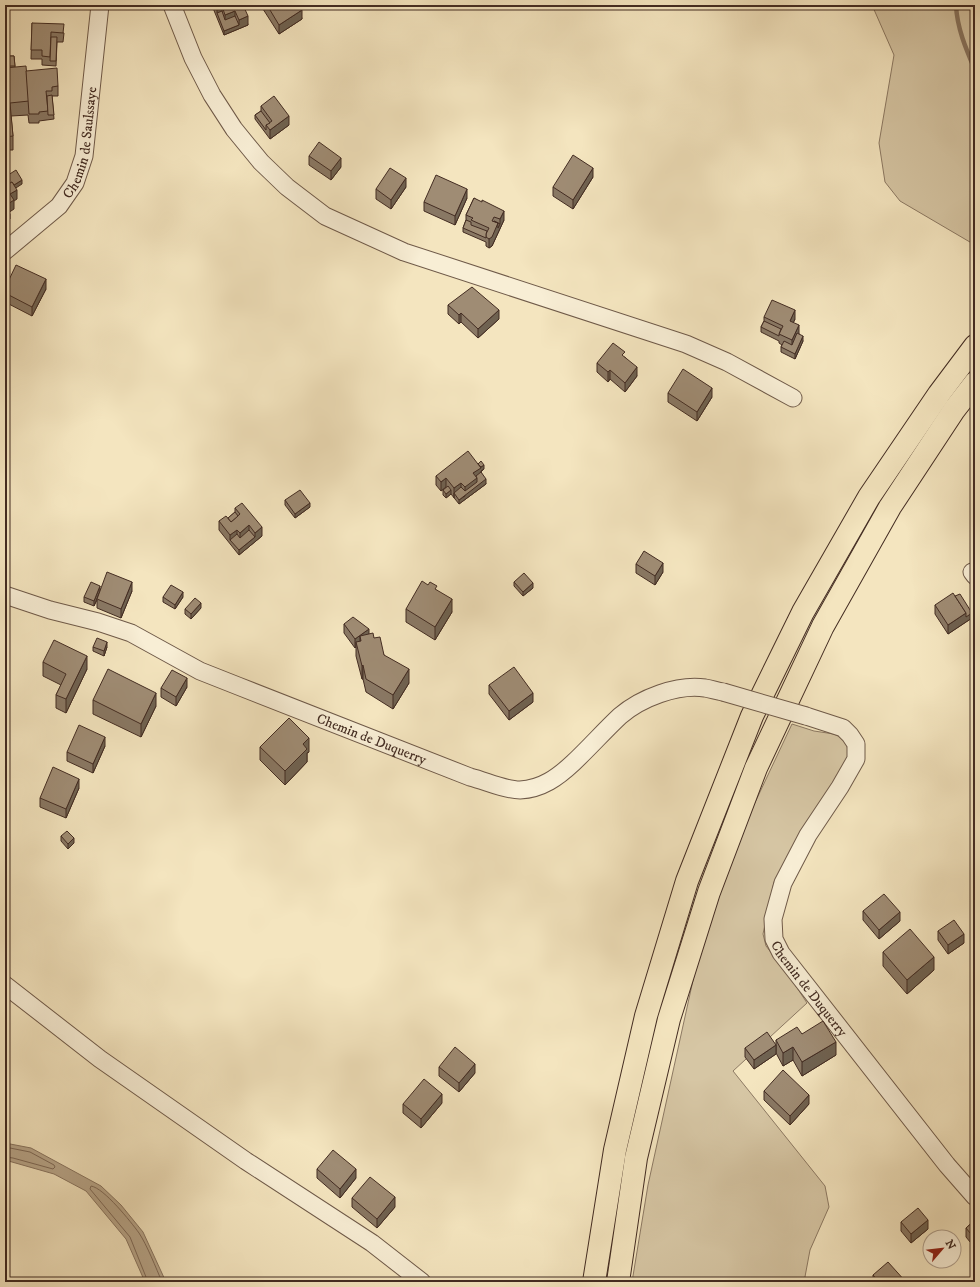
<svg xmlns="http://www.w3.org/2000/svg" width="980" height="1287" font-family="'IM FELL DW Pica',serif">
	<style>
		.green { fill: #d6c6a4; stroke: #8c7963 }
		.water { fill: #b8a68a; stroke: #897560 }
		.lines { fill: none; stroke-linecap: round; stroke-linejoin: round }
		.shore { stroke: #7e6956; stroke-width: 1 }
		.stream { stroke: #897560; stroke-width: 4.5 }
		.street-casing { stroke: #6f5a49; stroke-width: 19 }
		.highway-casing { stroke: #432c22; stroke-width: 24 }
		.street { stroke: #f8eed5; stroke-width: 17 }
		.highway { stroke: #f4e5bf; stroke-width: 22 }
		.street-bridge-casing { stroke: #6f5a49; stroke-width: 19; stroke-linecap: butt }
		.street-bridge { stroke: #f8eed5; stroke-width: 17 }
		.wall { fill: #897864; stroke: #432c22 }
		.shaded-wall { fill: #6f6251; stroke: #432c22 }
		.building { fill: #9f8c74; stroke: #432c22 }
		.labels { text-anchor: middle; stroke-width: 3.5; stroke-linejoin: round; paint-order: stroke }
		.street-label { font-size: 14px; fill: #432c22; stroke: #f8eed5 }
	</style>
	<rect width="100%" height="100%" fill="#f4e5bf"/>
	<filter id="stains"><feTurbulence type="fractalNoise" baseFrequency=".005" numOctaves="4"/><feColorMatrix values="0 0 0 0 .2 0 0 0 0 .09 0 0 0 0 .02 0 0 0 .5 -.17"/></filter>
	<radialGradient id="worn" r=".72"><stop offset=".6" stop-color="#630" stop-opacity="0"/><stop offset="1" stop-color="#630" stop-opacity=".3"/></radialGradient>
	<g class="green">
		<path d="M872,5H975V245L900,201L885,182L879,143L894,55Z"/>
		<path d="M792,724L814,731L834,734L842,738L847,746L849,755L774,882L763,934L766,946L788,974L807,1003L733,1071L825,1186L829,1207L810,1250L804,1282H632L648,1185L701,944L751,811Z"/>
	</g>
	<path class="water" d="M5,1143L31,1148L101,1186L121,1205L143,1232L166,1282H145L126,1239L86,1191L54,1174L5,1160Z"/>
	<g class="lines">
		<g class="shore">
			<path d="M5,1147L30,1152L54,1165L55,1167L53,1169L13,1158L5,1157"/>
			<path d="M148,1282L130,1237L90,1189L91,1186C104,1188 131,1222 139,1233C147,1245 156,1268 162,1282"/>
		</g>
		<path class="stream" d="M956,5C957,28 966,49 975,70"/>
		<g class="street-casing">
			<g id="street">
				<path d="M172,5L193,58L212,95L234,129L261,162L287,187L325,216L404,252L686,344L727,362L793,398"/>
				<path id="s1" d="M5,251L59,206L75,183L84,156L100,5"/>
				<path d="M972,572L975,576"/>
				<path id="s2" d="M5,595L50,610L98,622L131,633L200,671L238,686L470,777C486,781 504,790 520,790C542,789 558,777 573,763C589,748 604,731 620,716C641,698 677,684 705,688C711,689 717,691 723,692"/>
				<path id="s3" d="M806,716L843,728L850,735L856,744V759L840,787L808,835L783,883L773,919L774,939L781,953L947,1165L975,1197"/>
				<path d="M5,985L100,1059L246,1161L372,1243L422,1282"/>
			</g>
		</g>
		<g class="highway-casing">
			<g id="highway">
				<path d="M594,1282L615,1150L646,1016L687,881L752,716L803,612L869,497L939,394L975,346"/>
				<path d="M618,1282L636,1158L669,1019L709,892L756,768L823,626L890,507L954,410L975,383"/>
			</g>
		</g>
		<use href="#street" class="street"/>
		<use href="#highway" class="highway"/>
		<g class="street-bridge-casing">
			<path id="street-bridge" d="M723,692L806,716"/>
		</g>
		<use href="#street-bridge" class="street-bridge"/>
	</g>
	<g class="wall">
		<path d="M213,5H243L248,25L224,35L213,8Z"/>
		<path d="M263,5H299L302,19L279,34L263,9Z"/>
		<path d="M32,23L64,33L63,42H57L56,66L42,65V59H31Z"/>
		<path d="M5,56H14L15,67L26,71L58,86V96H52L54,119L39,121V123H29L28,115L11,116L13,136V150H5Z"/>
		<path d="M261,106L289,125L270,139L255,119V115L261,111Z"/>
		<path d="M309,156L341,167L331,180L309,165Z"/>
		<path d="M593,177L573,209L553,196V187Z"/>
		<path d="M406,187L391,209L376,199V189Z"/>
		<path d="M467,198L455,225L424,211V202Z"/>
		<path d="M474,198L504,220L492,246L489,248L486,246V242L463,232V228L466,220V215Z"/>
		<path d="M7,284L46,289L32,316L5,302V293L7,290Z"/>
		<path d="M448,305L499,319L478,338L461,322L459,324L448,314Z"/>
		<path d="M764,317L795,319L793,323L799,334L803,341L795,359L781,352V347L782,345L779,343V341L761,332V327L764,321Z"/>
		<path d="M625,357L637,376L625,392L610,379L608,382L597,372V363Z"/>
		<path d="M668,393L712,397L697,421L668,402Z"/>
		<path d="M478,464L484,469L481,472L486,484L459,504L451,494L446,498L443,495V490L446,487L441,491L436,485V476Z"/>
		<path d="M285,500L310,507L295,518L285,505Z"/>
		<path d="M235,508L262,536L239,555L219,530V521L228,518L235,512Z"/>
		<path d="M636,564L663,572L655,585L636,573Z"/>
		<path d="M514,582L533,588L523,596L514,586Z"/>
		<path d="M100,589L132,591L121,618L97,608V600L94,606L84,602V597Z"/>
		<path d="M437,590L452,612L435,640L406,622V609Z"/>
		<path d="M163,597H183L175,609L163,602Z"/>
		<path d="M935,605L972,618L948,634L935,614Z"/>
		<path d="M201,608L191,619L185,614V609Z"/>
		<path d="M344,624L369,634L374,638L384,655L409,683L393,709L366,692L363,679H362L356,656V647L355,648L344,633Z"/>
		<path d="M93,647H107L104,656L93,651Z"/>
		<path d="M43,662L87,669L66,713L56,708V695L61,685L43,676Z"/>
		<path d="M975,667V681L973,677V668Z"/>
		<path d="M489,685L533,702L509,720L489,694Z"/>
		<path d="M187,687L176,706L161,697V688Z"/>
		<path d="M93,700L156,706L141,737L93,714Z"/>
		<path d="M105,746L93,773L67,761V752Z"/>
		<path d="M260,747L309,752L307,753V762L285,785L260,760Z"/>
		<path d="M79,788L66,818L40,807V798Z"/>
		<path d="M61,836L74,843L68,849L61,841Z"/>
		<path d="M863,911L900,921L879,939L863,920Z"/>
		<path d="M938,931L964,943L948,954L938,940Z"/>
		<path d="M883,952L934,970L907,994L883,966Z"/>
		<path d="M802,1034L836,1055L802,1076L793,1060L783,1066L776,1053V1040Z"/>
		<path d="M745,1048L776,1054L754,1069L745,1057Z"/>
		<path d="M439,1067L475,1073L459,1092L439,1076Z"/>
		<path d="M764,1091L809,1104L790,1125L764,1100Z"/>
		<path d="M442,1103L421,1128L403,1113V1104Z"/>
		<path d="M317,1169L356,1178L340,1198L317,1178Z"/>
		<path d="M352,1198L395,1207L377,1228L352,1207Z"/>
		<path d="M975,1220V1248L966,1237V1228Z"/>
		<path d="M901,1222L928,1229L911,1243L901,1231Z"/>
		<path d="M873,1275L906,1282H873Z"/>
	</g>
	<g class="shaded-wall">
		<path d="M222,6V15L217,13V8Z"/>
		<path d="M302,10V19L279,34V25Z"/>
		<path d="M235,11V20L225,24V15Z"/>
		<path d="M248,16V25L224,35V31L239,25V20Z"/>
		<path d="M289,116V125L270,139V130Z"/>
		<path d="M341,158V167L331,180V171Z"/>
		<path d="M593,168V177L573,209V200Z"/>
		<path d="M406,178V187L391,209V200Z"/>
		<path d="M22,180V184L5,195V191Z"/>
		<path d="M467,189V198L455,225V216Z"/>
		<path d="M17,190V199L14,201V209L5,215V206L10,194Z"/>
		<path d="M504,211V220L492,246L489,248V239L498,223L500,224V219Z"/>
		<path d="M10,214V219L5,222V218Z"/>
		<path d="M46,279V289L32,316V307Z"/>
		<path d="M499,310V319L478,338V329Z"/>
		<path d="M795,310V319L790,330V321Z"/>
		<path d="M461,313V322L459,324V315Z"/>
		<path d="M799,325V334L792,349V340Z"/>
		<path d="M803,336V341L795,359V354Z"/>
		<path d="M637,367V376L625,392V383Z"/>
		<path d="M610,370V379L608,382V372Z"/>
		<path d="M712,388V397L697,421V412Z"/>
		<path d="M484,465V469L481,471V477L486,479V484L459,504V500L465,496V487L473,473Z"/>
		<path d="M446,478V487L441,491V482Z"/>
		<path d="M461,483V492L454,493V498V488Z"/>
		<path d="M451,490V494L446,498V494Z"/>
		<path d="M310,503V507L295,518V514Z"/>
		<path d="M249,525V535L240,542V533Z"/>
		<path d="M262,527V536L239,555V550L255,537V533Z"/>
		<path d="M237,530V539L230,540V535Z"/>
		<path d="M663,563V572L655,585V576Z"/>
		<path d="M132,582V591L121,618V609Z"/>
		<path d="M533,583V588L523,596V592Z"/>
		<path d="M100,586V591L94,606V601Z"/>
		<path d="M183,592V597L175,609V605Z"/>
		<path d="M452,599V612L435,640V627Z"/>
		<path d="M201,603V608L191,619V614Z"/>
		<path d="M966,613H972V618L948,634V625Z"/>
		<path d="M369,629V638L361,641L360,636V644L356,642V647L355,648V639Z"/>
		<path d="M107,642V647L104,656V651Z"/>
		<path d="M87,656V669L66,713V699Z"/>
		<path d="M363,665V679H362V666Z"/>
		<path d="M409,669V683L393,709V695Z"/>
		<path d="M187,678V687L176,706V697Z"/>
		<path d="M156,693V706L141,737V724Z"/>
		<path d="M533,693V702L509,720V711Z"/>
		<path d="M105,737V746L93,773V764Z"/>
		<path d="M309,738V752L307,753V762L285,785V771L303,744Z"/>
		<path d="M79,779V788L66,818V809Z"/>
		<path d="M74,838V843L68,849V844Z"/>
		<path d="M900,912V921L879,939V930Z"/>
		<path d="M964,934V943L948,954V945Z"/>
		<path d="M934,957V970L907,994V980Z"/>
		<path d="M836,1042V1055L802,1076V1062Z"/>
		<path d="M776,1045V1054L754,1069V1060Z"/>
		<path d="M793,1047V1060L783,1066V1053Z"/>
		<path d="M475,1064V1073L459,1092V1083Z"/>
		<path d="M442,1094V1103L421,1128V1119Z"/>
		<path d="M809,1095V1104L790,1125V1116Z"/>
		<path d="M356,1169V1178L340,1198V1189Z"/>
		<path d="M395,1197V1207L377,1228V1219Z"/>
		<path d="M928,1220V1229L911,1243V1234Z"/>
	</g>
	<g class="building">
		<path d="M215,5H243L248,16L239,20L235,11L225,15L222,6L217,8Z"/>
		<path d="M267,5H299L302,10L279,25Z"/>
		<path d="M222,11L225,20L235,16L239,25L224,31L217,13Z"/>
		<path d="M32,23L64,24L63,33L51,32L50,57L42,56V50H31Z"/>
		<path d="M51,37H57L56,61H50Z"/>
		<path d="M5,56H14L15,66H5Z"/>
		<path d="M26,66L29,101L10,103L13,136L5,137V68Z"/>
		<path d="M57,68L58,86L52,87V91H46L48,111L39,112V114H29L26,71Z"/>
		<path d="M52,95L54,115H48L47,96Z"/>
		<path d="M274,96L289,116L270,130L266,125L272,121L261,106Z"/>
		<path d="M261,111L270,123L266,125V130L255,115Z"/>
		<path d="M319,142L341,158L331,171L309,156Z"/>
		<path d="M573,155L593,168L573,200L553,187Z"/>
		<path d="M390,168L406,178L391,200L376,189Z"/>
		<path d="M16,170L22,180L14,185L12,182L5,186V177Z"/>
		<path d="M436,175L467,189L455,216L424,202Z"/>
		<path d="M12,182L17,190L10,194L14,200L5,206V186Z"/>
		<path d="M474,198L482,202V200L504,211L500,219L494,217L492,221L498,223L492,237L489,239L486,237V234L489,228L471,220L473,218L466,215Z"/>
		<path d="M7,209L10,214L5,218V211Z"/>
		<path d="M466,220L471,222V225L487,231L486,234V238L463,228Z"/>
		<path d="M494,221L500,224L498,228V223Z"/>
		<path d="M16,265L46,279L32,307L5,293L9,285L7,284Z"/>
		<path d="M472,287L499,310L478,329L461,313L459,315L448,305Z"/>
		<path d="M772,300L795,310L790,321L799,325L792,340L779,334L783,326L764,317Z"/>
		<path d="M764,321L781,329L779,334V336L761,327Z"/>
		<path d="M797,333L803,336L795,354L781,347L784,341L792,345Z"/>
		<path d="M613,343L625,352L622,355L637,367L625,383L610,370L608,372L597,363Z"/>
		<path d="M683,369L712,388L697,412L668,393Z"/>
		<path d="M468,451L481,468L473,473L477,478L465,487L461,483L454,488L446,478L441,482L436,476Z"/>
		<path d="M481,461L484,465L481,467L478,464Z"/>
		<path d="M481,472L486,479L459,500L454,493L461,487L465,491L477,482V478L476,476Z"/>
		<path d="M448,486L451,490L446,494L443,490Z"/>
		<path d="M300,490L310,503L295,514L285,500Z"/>
		<path d="M242,503L262,527L255,533L249,525L240,533L237,530L230,535L219,521L226,516L231,522L240,514L235,508Z"/>
		<path d="M235,512L238,516L231,522L228,518Z"/>
		<path d="M249,530L255,537L239,550L230,540L237,534L240,538Z"/>
		<path d="M644,551L663,563L655,576L636,564Z"/>
		<path d="M107,572L132,582L121,609L97,599Z"/>
		<path d="M524,573L533,583L523,592L514,582Z"/>
		<path d="M422,581L428,585L430,582L437,586L435,589L452,599L435,627L406,609Z"/>
		<path d="M91,582L100,586L94,601L84,597Z"/>
		<path d="M171,585L183,592L175,605L163,597Z"/>
		<path d="M953,593L966,613L948,625L935,605Z"/>
		<path d="M960,594L972,613L966,617V613L955,596Z"/>
		<path d="M195,598L201,603L191,614L185,609Z"/>
		<path d="M353,617L369,629L355,639L344,624Z"/>
		<path d="M373,633L374,638L380,637L384,655L409,669L393,695L366,679L363,665L362,666L356,642L361,641L360,636Z"/>
		<path d="M97,638L107,642L104,651L93,647Z"/>
		<path d="M54,640L87,656L66,699L56,695L66,674L43,662Z"/>
		<path d="M514,667L533,693L509,711L489,685Z"/>
		<path d="M975,667V672L973,668Z"/>
		<path d="M108,669L156,693L141,724L93,700Z"/>
		<path d="M172,670L187,678L176,697L161,688Z"/>
		<path d="M289,718L309,738L303,744L307,749L285,771L260,747Z"/>
		<path d="M79,725L105,737L93,764L67,752Z"/>
		<path d="M53,767L79,779L66,809L40,798Z"/>
		<path d="M67,831L74,838L68,844L61,836Z"/>
		<path d="M884,894L900,912L879,930L863,911Z"/>
		<path d="M954,920L964,934L948,945L938,931Z"/>
		<path d="M910,929L934,957L907,980L883,952Z"/>
		<path d="M823,1021L836,1042L802,1062L793,1047L783,1053L776,1040L797,1027L802,1034Z"/>
		<path d="M767,1032L776,1045L754,1060L745,1048Z"/>
		<path d="M455,1047L475,1064L459,1083L439,1067Z"/>
		<path d="M783,1070L809,1095L790,1116L764,1091Z"/>
		<path d="M424,1079L442,1094L421,1119L403,1104Z"/>
		<path d="M333,1150L356,1169L340,1189L317,1169Z"/>
		<path d="M370,1177L395,1197L377,1219L352,1198Z"/>
		<path d="M918,1208L928,1220L911,1234L901,1222Z"/>
		<path d="M975,1220V1239L966,1228Z"/>
		<path d="M888,1262L906,1282H879L873,1275Z"/>
	</g>
	<g class="labels">
		<g class="street-label">
			<text dy="5" stroke="none"><textPath href="#s1" startOffset="139">Chemin de Saulssaye</textPath></text>
			<text dy="5" stroke="none"><textPath href="#s2" startOffset="395">Chemin de Duquerry</textPath></text>
			<text dy="5" stroke="none"><textPath href="#s3" startOffset="337">Chemin de Duquerry</textPath></text>
		</g>
	</g>
	<rect width="980" height="1287" fill="none" stroke="#f4e5bf" stroke-width="20"/>
	<rect x="6" y="6" width="968" height="1275" fill="none" stroke="#432c22" stroke-width="2"/>
	<rect x="10" y="10" width="960" height="1267" fill="none" stroke="#432c22"/>
	<g transform="translate(942 1249) rotate(62)"><circle r="19" fill="#f8eed5" stroke="#b0a08d"/>
	<path d="M0-3L7 15L0 10L-7 15Z" fill="#8f2418"/>
	<text y="-6" font-size="11" font-weight="bold" text-anchor="middle" fill="#432c22">N</text>
	</g>
	<rect width="100%" height="100%" filter="url(#stains)"/>
	<rect width="100%" height="100%" fill="url(#worn)"/>
</svg>
